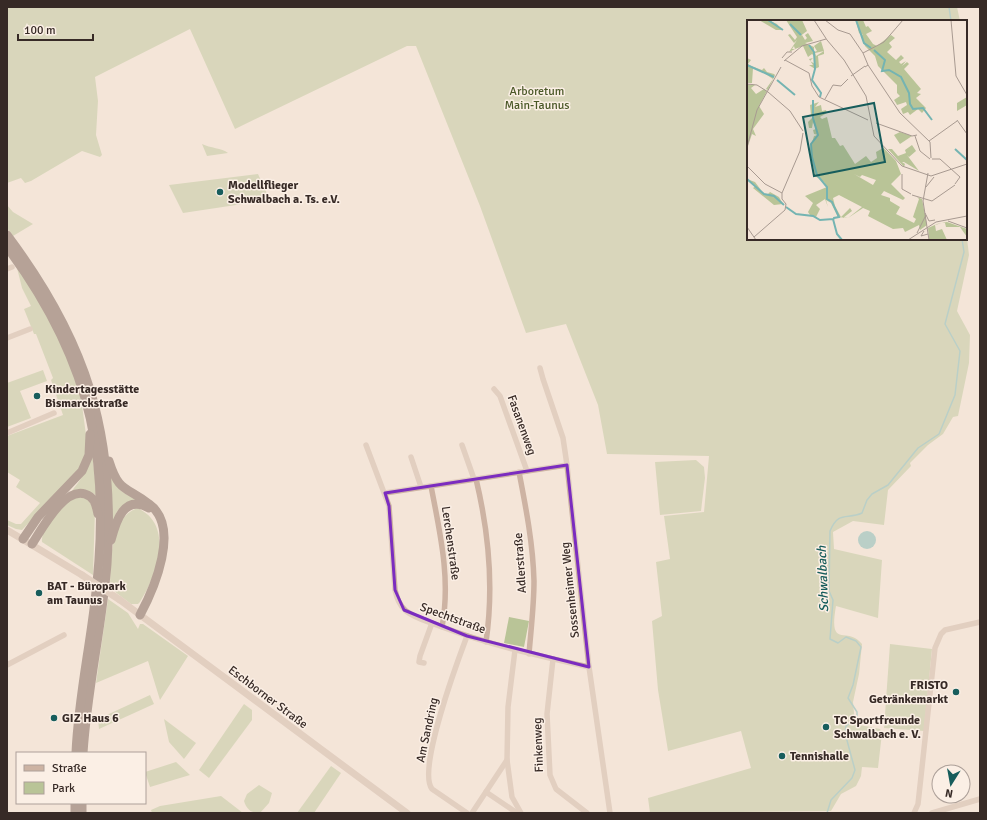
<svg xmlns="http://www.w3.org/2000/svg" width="987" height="820" font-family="Signika,sans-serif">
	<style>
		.green { fill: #b9c497 }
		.water { fill: #74b4b2 }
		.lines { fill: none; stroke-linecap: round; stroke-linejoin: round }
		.stream { stroke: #74b4b2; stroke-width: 1.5 }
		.minor { stroke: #cdb3a3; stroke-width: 5.5 }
		.tertiary { stroke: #cdb3a3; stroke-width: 7 }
		.trunk { stroke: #6a5148; stroke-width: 9 }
		.tertiary-bridge { stroke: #cdb3a3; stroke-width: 7 }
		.marked { fill: none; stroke: #7b2cbf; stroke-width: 3; stroke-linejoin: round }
		.poi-dot { fill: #175d5c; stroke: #fbefe5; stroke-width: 1.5 }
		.labels { text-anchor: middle; stroke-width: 3; stroke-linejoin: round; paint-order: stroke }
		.park-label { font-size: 12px; fill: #4a5827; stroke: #fbefe5 }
		.poi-label { font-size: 12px; font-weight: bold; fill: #372a26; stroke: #fbefe5; text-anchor: start }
		.street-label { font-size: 12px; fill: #372a26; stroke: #fbefe5 }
		.water-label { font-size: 13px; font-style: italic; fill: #175d5c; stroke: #fbefe5 }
		.inset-river { fill: none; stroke: #74b4b2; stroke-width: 2 }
		.inset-road { fill: none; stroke: #a89a91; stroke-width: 1 }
		.view { fill: #175d5c; fill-opacity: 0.15; stroke: #175d5c; stroke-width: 2 }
		.inset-edge { fill: none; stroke: #372a26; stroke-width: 2 }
	</style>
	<rect width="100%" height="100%" fill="#f4e5d8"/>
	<g class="green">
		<path d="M7,7H957L960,21H748V239H966V230L969,255L957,311L970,335L969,363L958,416L953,417L943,434L928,445L910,463L911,466L888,490L884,525L853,521L833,532L834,549L882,560L878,618L836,606C828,651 848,625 862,644L859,674L853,702L855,724L880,729L882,733L878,768L862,767L861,776L856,786L841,794L831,811L650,813L648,798L751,768L741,731L668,751L658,690L652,621L662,616L656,562L670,559L664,516L704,512L709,456L607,454L598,405L566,324L526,333L480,206L416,46H407L235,129L190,29L95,77L98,101L96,135L102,155L100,157L82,151L31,181L25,183L21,178L7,183Z"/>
		<path d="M202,144C210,148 222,148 228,153L207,156Z"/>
		<path d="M258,174L270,200L183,213L169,185Z"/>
		<path d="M7,205L13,212L33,224L13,236L7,228Z"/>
		<path d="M16,264L61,337L81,398L87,442V449L82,466L22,530L16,529L7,525V520L16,524H21L40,503L16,487L20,480L7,472V436L63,415L51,380L53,378L36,334H34L24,309L31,306L22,288Z"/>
		<path d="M43,370L47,381L20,391L31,418L7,427V383Z"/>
		<path d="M91,444L97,496C88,489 81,488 71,492C85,474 90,468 91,444Z"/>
		<path d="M696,460L704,467L705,478L701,511L660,515L655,462Z"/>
		<path d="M107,462C115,489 117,491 143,502C115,505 116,509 110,536Z"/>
		<path d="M76,496L86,497L95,510L93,575L42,542C40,528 64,503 76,496Z"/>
		<path d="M137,508C175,524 157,576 140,602L138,604H131L110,588C111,563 109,519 137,508Z"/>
		<path d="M108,599L128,613L138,629L140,624H143L188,656L160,700L148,661L96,683Z"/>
		<path d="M509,617L529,621L524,647L504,643Z"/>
		<path d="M890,644L932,649L924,731L884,728Z"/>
		<path d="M150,695L154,704L99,729L98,719Z"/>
		<path d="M244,704L252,710V720L209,778L199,770Z"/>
		<path d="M164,719L196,743L184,759L169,742Z"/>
		<path d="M176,762L190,775L150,787L145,772Z"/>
		<path d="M331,766L341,773L314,813H297Z"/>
		<path d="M259,785L272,793L269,803L260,813C251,813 247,810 244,801L247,794Z"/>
		<path d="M221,796L243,813H152L151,810L160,806Z"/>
	</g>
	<circle class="water" cx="867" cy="540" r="9"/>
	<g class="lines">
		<g class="stream">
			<path d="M949,7L951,21"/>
			<path d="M827,813L831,800L852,778L855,770L845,733L846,726L857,718V712L848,698L853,685L861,647L856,641L846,637L838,643L830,639L833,600L829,591L830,531C839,510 847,520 862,513L867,500L872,494L888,485L918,448L939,434L955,395L960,351L945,324L964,252L962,239"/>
		</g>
		<g class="minor">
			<path d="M7,269L12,267"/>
			<path d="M7,338L30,329"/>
			<path d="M540,368L543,379L563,438L567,465L589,667L610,813"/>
			<path d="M494,389L500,396L527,471"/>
			<path d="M7,433L54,413"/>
			<path d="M366,445L389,506L395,590C397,598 399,605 406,611C416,619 430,622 442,627C490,645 539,656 589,667"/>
			<path d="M462,445L474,479"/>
			<path d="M411,457L421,487"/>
			<path d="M519,472C526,508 533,544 534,581C534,605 531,629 529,654"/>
			<path d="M476,479C489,533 494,587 486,642"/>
			<path d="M431,486C440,533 451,579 442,627"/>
			<path d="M385,493L567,465"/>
			<path d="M467,636C458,660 417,770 432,789L467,813"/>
			<path d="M553,659L547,714L550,775L556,789L587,813"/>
			<path d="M424,663L419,662L420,656L432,623"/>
			<path d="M7,665L64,635"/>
			<path d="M507,760L512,797L521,813"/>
			<path d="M486,792L517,813"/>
			<path d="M472,813L507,760L508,707L515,650"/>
			<path d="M914,813L918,804L935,648L941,634L945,630L980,622"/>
			<path d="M932,813L980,799"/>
		</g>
		<g class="tertiary">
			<path d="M7,530L82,575"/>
			<path d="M120,600L407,813"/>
		</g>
		<g class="trunk">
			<path d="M7,235C86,340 116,433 107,564C102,627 87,689 83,753"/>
			<path d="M7,247C94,364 113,466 94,609C88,657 78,704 76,753"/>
			<path d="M109,461C119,493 126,486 149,504C181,527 154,589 140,615"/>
			<path d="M23,539L38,517L82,471L89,455L90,434"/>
			<path d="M111,540C116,521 124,494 149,508"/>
			<path d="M32,544C42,529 64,487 85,494C95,497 96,505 98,514"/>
			<path d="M75,803V813"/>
			<path d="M82,803V813"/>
		</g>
		<path class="tertiary-bridge" d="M82,575L120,600"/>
	</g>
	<path d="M0 0H987V820H0ZM567,465L589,667L467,636L404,610L395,590L389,506L385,493Z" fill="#f4e5d8" fill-opacity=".55" fill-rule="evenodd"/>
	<path class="marked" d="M567,465L589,667L467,636L404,610L395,590L389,506L385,493Z"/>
	<g class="poi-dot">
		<circle cx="220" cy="192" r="4"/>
		<circle cx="37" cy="396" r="4"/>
		<circle cx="39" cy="593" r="4"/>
		<circle cx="956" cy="692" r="4"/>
		<circle cx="54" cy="718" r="4"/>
		<circle cx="826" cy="727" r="4"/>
		<circle cx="782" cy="756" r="4"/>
	</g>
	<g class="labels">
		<g class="park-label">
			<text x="537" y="95">Arboretum<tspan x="537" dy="14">Main-Taunus</tspan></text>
		</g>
		<g class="poi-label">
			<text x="228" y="189">Modellflieger<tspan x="228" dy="14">Schwalbach a. Ts. e.V.</tspan></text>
			<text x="45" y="393">Kindertagesstätte<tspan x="45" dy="14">Bismarckstraße</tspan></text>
			<text x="47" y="590">BAT - Büropark<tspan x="47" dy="14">am Taunus</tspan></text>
			<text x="948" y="689" text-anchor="end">FRISTO<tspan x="948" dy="14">Getränkemarkt</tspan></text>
			<text x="62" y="722">GIZ Haus 6</text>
			<text x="834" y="724">TC Sportfreunde<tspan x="834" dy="14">Schwalbach e. V.</tspan></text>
			<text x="790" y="760">Tennishalle</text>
		</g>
		<g class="street-label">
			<text transform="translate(522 425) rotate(70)" y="4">Fasanenweg</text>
			<text transform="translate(451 543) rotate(82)" y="4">Lerchenstraße</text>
			<text transform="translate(520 563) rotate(-94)" y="4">Adlerstraße</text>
			<text transform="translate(570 590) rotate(-96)" y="4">Sossenheimer Weg</text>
			<text transform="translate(453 618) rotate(20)" y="4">Spechtstraße</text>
			<text transform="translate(268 697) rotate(37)" y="4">Eschborner Straße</text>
			<text transform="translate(427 730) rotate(-78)" y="4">Am Sandring</text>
			<text transform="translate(538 745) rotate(-92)" y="4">Finkenweg</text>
		</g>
		<g class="water-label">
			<text transform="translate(822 579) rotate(-92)" y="5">Schwalbach</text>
		</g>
	</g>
	<g transform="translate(747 20)">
		<rect width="220" height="220" fill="#f4e5d8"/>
		<path d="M12,0H21L30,4L35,10H29ZM39,0H55L60,11L52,17L55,15L58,20L60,18L58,15L61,13L66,21L58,23L67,27V32L70,31L67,26L74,21L77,31L68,33L69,36L77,31V34L71,36L72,47L68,49L62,45H66L62,39L66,38L63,41L68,44L67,36L65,34L61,37L56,26L48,29L47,26L45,29H48L42,32L50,20L47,23L41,15L43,14L48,20L50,17ZM116,0L119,7L121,6L125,11L119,14L126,24L130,26L144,15L148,18L142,23L145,27L140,32L149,40L154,35L157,38L152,42L154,44L159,41L155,46L160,42L162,44L157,49L174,69L170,73L174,74L169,78L179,88L175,93L171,89L163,95L161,92L156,94L154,89L160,85L159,82L150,85L149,83L147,80L153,76L150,73V65L131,46L128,36L118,26L114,15H116L112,13L109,1ZM0,38L4,40L1,44L4,46L15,50L17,48L20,52L27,54L28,55L21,70L19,69L26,59L11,49L6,48L5,63H0ZM0,64L8,65L4,68L9,74L17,69L20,71L12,86L17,94L6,109L9,116L5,114L0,129ZM220,77V85L210,91V83ZM72,82L68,87L74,85L75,91L79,90L80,93L73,97L75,99L80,97L85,118H88L93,126L96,125L108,144L119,136L124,142L130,138L129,132L136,128L134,125L149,141L154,154L144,164L158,178L156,180L137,171L134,175L143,178V181L153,187L149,194L167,203L169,199L166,197L172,179L170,177L175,179L180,205L173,210L172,205L158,212L156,208L146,209L121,196L123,191L116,188L101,198L115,187L92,175L86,178L88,186L94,197L103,188L105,191L96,198H101L91,197L84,183L79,180L81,187L78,179L69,185L73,189L69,197L63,195L61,192L66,183L58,176L80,167L77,162L68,156L63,129L67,116L71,115L67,114L66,110L69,109L66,102L65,108H62L61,102L69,94L64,95L63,85ZM107,154L113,157L115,155L129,160L126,165ZM153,112L165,116L153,124L147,115ZM165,125L169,131L162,137L160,135L172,151L157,142H155L158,144L157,147L141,129H145L151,136L159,133L158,130ZM0,159L8,162L17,174L20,175L23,172L32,177L36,184L27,185L6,168L9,166ZM200,202L220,209V217L213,207H199L198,203H195L188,205L189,211L195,209L200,220H182L181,208L190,204Z" fill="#b9c497" fill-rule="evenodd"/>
		<path class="inset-river" d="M21,0L36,10M109,0L117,23L124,28M43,4L54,15M62,25L67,32L68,49L65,60L74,73L73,77M127,30L138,40L135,51L142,50L154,57L162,73L163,84L166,89L176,88L185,100M0,45L27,57M30,60L48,75M66,80V98L71,115L64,124L65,137L70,155L80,167V179L85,182L92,197L87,198L86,200M208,129L220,140M0,159L17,174L27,176L37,185M39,187L49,194L66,196L73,200L86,199L90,214L95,220"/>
		<path class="inset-road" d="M67,0L80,20M78,0L91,10L103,14L116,33M204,0L209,56L220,75M80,20L97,40L119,76L127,116L155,146L184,156L220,144M35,38L40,32H45M38,40L62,53L65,66L72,77L121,100M37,41L55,26L79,19M121,45L153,93L183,122L184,138M118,47L121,45L116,33L137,22L156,0M104,56L118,46M0,64L10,65L21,72M21,72L43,91L56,111M78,79L86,65L94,66L101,59M210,100L220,114M129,103L165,116L170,115M168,116L173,131L183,139M182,121L210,101M0,127L10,90L34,47M185,139H193L213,157L208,164M0,146L18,164L35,173M181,153L176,181L182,220M155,154V169L164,174M179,167L187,157M165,175L185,181L208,165M178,193L182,201L188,200M201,201L220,208M0,207L9,220M177,211L174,216L181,214M170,213L179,195M7,217L38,190L39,184L35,179V173L53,131L56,113M161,220L189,202L220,196"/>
		<path class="view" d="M127,83L138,142L67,156L56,97Z"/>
		<rect width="220" height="220" class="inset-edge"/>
	</g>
	<rect width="987" height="820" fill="none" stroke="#372a26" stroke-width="16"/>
	<rect x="16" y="752" width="130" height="52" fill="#fbefe5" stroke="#ada099"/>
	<rect x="24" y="765" width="20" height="6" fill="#cdb3a3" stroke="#ada099"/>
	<text x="52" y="772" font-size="12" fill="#372a26">Straße</text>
	<rect x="24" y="782" width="20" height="12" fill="#b9c497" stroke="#ada099"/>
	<text x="52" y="792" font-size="12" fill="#372a26">Park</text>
	<g transform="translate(951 784) rotate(191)"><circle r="19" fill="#fbefe5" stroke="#ada099"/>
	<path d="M0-3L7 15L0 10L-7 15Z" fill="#175d5c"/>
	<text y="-6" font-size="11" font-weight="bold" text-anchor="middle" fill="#372a26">N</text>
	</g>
	<path d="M18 34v6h75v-6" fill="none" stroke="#372a26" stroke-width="2"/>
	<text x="24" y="34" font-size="12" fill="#372a26" stroke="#fbefe5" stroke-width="3" paint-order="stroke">100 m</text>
</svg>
